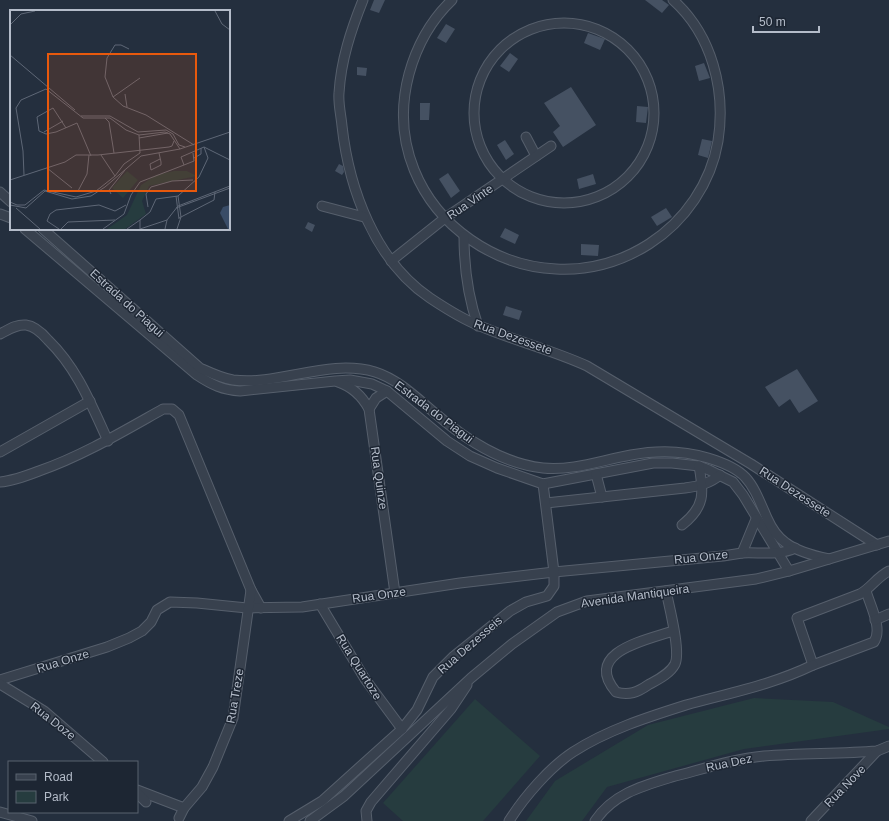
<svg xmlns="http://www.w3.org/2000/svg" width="889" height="821" font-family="Helvetica,sans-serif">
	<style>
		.green { fill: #263c3f }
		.building { fill: #455162 }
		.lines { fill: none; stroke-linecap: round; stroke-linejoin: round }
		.minor-casing { stroke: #565f6c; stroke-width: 11 }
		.minor { stroke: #38414e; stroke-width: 9 }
		.labels { text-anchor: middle; stroke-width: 3; stroke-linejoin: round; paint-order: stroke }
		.street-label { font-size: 12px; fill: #b4bcc9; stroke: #1d2633 }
		.inset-road { fill: none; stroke: #5e6776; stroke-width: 1 }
		.view { fill: #e8590c; fill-opacity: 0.15; stroke: #e8590c; stroke-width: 2 }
		.inset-edge { fill: none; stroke: #b4bcc9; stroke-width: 2 }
	</style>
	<rect width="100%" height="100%" fill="#242f3e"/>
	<g class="green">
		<path d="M754,698L833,702L889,727V729L744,749L607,787L582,821H526L555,781L648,725Z"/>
		<path d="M475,699L540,756L483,821H403L383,803Z"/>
	</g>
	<g class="building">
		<path d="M374,0H385L379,13L370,10Z"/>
		<path d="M645,0H662L669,5L662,13Z"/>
		<path d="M446,24L455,29L446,43L437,38Z"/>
		<path d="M588,33L605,39L600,50L584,43Z"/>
		<path d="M510,53L518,59L509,72L500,66Z"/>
		<path d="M704,63L710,78L699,81L695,66Z"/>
		<path d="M357,67L367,68L366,76L357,75Z"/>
		<path d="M571,87L596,125L563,147L553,132L560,126L544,103Z"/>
		<path d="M420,103H430L429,120H420Z"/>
		<path d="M637,106L648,107L646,123L636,122Z"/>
		<path d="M702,139L712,141L708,158L698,155Z"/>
		<path d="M505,140L514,154L506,160L497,145Z"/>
		<path d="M339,164L343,166L344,172L342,175L335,171Z"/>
		<path d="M448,173L460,191L451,198L439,179Z"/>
		<path d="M593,174L596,184L579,189L577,179Z"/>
		<path d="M666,208L672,217L657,226L651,217Z"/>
		<path d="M308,222L315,225L312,232L305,228Z"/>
		<path d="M505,228L519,235L515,244L500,237Z"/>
		<path d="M581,244L599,245L598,256L581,255Z"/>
		<path d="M506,306L522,311L519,320L503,315Z"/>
		<path d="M797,369L818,401L799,413L790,399L779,407L765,387Z"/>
	</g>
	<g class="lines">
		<g class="minor-casing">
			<g id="minor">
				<path d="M363,0C351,30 341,60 339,93C338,103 341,115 342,126C349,189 375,261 430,298C445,308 462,319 480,326C515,341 552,350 587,366L751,464L877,545"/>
				<path d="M452,0C431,20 417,45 409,74C372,213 530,320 649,244C685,221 711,183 718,141C726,90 712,35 673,0"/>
				<circle cx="564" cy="113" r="90"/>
				<path d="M526,137L536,156"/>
				<path d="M0,192L11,202"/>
				<path d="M322,206L364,217"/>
				<path d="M0,214L11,218"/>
				<path d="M25,229L197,375C212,385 223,390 240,391L335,381L350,380L372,384L387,391L447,441L470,456L497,468L543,484L653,463H672L699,466L709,470L733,482L743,495L789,571"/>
				<path d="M43,229L200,368C211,373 221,378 233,380C280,386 328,358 375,372C398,379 418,399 436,414C465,439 504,464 543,468C573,471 602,460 631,455C657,450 682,450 708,458C748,470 751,481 767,518C771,527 777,537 786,543C798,552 815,556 829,559"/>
				<path d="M464,236C464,266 468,297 478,326"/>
				<path d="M391,261L445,218L551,146"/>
				<path d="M0,334C8,330 16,324 26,325C35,326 42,333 48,340C77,368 91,404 108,441"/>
				<path d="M338,382C353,387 362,396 369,409L395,593"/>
				<path d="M369,409L376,398L387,391"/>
				<path d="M0,452L90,401"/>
				<path d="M596,474L602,497"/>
				<path d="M0,482C13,481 26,476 39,471C82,456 122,432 163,409H172L179,415L251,590L261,608"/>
				<path d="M546,503L685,488C699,486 709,484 720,475"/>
				<path d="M682,525C705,507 704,493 699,466"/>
				<path d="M742,553C759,552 779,556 795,548"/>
				<path d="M666,591C669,606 681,651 675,664C670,674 657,680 648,685C638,692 629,696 616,692C582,652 647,640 673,631"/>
				<path d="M866,591C870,605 883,629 874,642L813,665L797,618L860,594C871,588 877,577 889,571"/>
				<path d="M320,604L365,679L402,729"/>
				<path d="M875,620L889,614"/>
				<path d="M0,680L107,647L129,638L142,631L151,622L157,610L170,602L197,603L247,608L302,607L460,583L554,572L723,556L742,553L756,519"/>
				<path d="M0,684L44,711L103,762"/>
				<path d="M137,790L184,808"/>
				<path d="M137,793L146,802"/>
				<path d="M0,812L32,821"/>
				<path d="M179,818L184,808L202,787L213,767L233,718L251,590"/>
				<path d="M289,821L322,801L402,729L417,710L433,677L454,656L510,611L526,602L547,596L554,586V572L543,484"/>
				<path d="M310,821L344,796L471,678L512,644L557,612L587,601L756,579L789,571L889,541"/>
				<path d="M367,821L366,811L371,802L451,709L467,685"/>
				<path d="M509,821C524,797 550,767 573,752C607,730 648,717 686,705C729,693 772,685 813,665"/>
				<path d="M595,821C613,794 642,786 672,777C703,769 733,759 764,756C802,753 840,754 877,751L889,746"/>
				<path d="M811,821L877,751"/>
			</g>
		</g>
		<use href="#minor" class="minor"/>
	</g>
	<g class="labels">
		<g class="street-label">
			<text transform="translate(470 202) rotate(-34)" y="4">Rua Vinte</text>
			<text transform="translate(127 303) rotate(42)" y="4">Estrada do Piagui</text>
			<text transform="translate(513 337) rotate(20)" y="4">Rua Dezessete</text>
			<text transform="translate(434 412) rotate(37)" y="4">Estrada do Piagui</text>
			<text transform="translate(379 478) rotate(82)" y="4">Rua Quinze</text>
			<text transform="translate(795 492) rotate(33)" y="4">Rua Dezessete</text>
			<text transform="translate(701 557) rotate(-6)" y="4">Rua Onze</text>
			<text transform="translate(379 595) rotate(-8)" y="4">Rua Onze</text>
			<text transform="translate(635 596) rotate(-8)" y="4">Avenida Mantiqueira</text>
			<text transform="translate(470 645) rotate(-41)" y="4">Rua Dezesseis</text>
			<text transform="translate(63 661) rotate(-17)" y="4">Rua Onze</text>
			<text transform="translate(359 667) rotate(58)" y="4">Rua Quartoze</text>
			<text transform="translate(235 696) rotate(-80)" y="4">Rua Treze</text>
			<text transform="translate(53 721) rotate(38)" y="4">Rua Doze</text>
			<text transform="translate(729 763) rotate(-12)" y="4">Rua Dez</text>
			<text transform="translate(845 786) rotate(-46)" y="4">Rua Nove</text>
		</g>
	</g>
	<g transform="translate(10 10)">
		<rect width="220" height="220" fill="#242f3e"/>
		<path d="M117,161L128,170L113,188L102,178ZM164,161H177L187,166L139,176L132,191L136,204L115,219H97L117,205L131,175L146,165Z" fill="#263c3f"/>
		<path d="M220,195V219H218L210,203L213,197Z" fill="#394c67"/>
		<path class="inset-road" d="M205,1L212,14L220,20M0,15L11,4L25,1M119,39L111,35H105L97,48L95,67L103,87L113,96L136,105L184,135M0,45L65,100M115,84L117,97M103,87L130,68M71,106H100L128,122L156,120L163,124L169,135L175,137M95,108L99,112L104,143M56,118L43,98L27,107L29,121L36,124L46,122L67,113L81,146M34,122L53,111M129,128L158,123M149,143L151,152V155L141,160L140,154L150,149M183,143L184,151L174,155L171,147L194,137L220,150M91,145L105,166M184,148L191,144V138M37,158L62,178M14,165L13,141L6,98L11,90L36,79L73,108H100L116,120L129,125L155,122L160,124L170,139M0,170L55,152L66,145H88L159,137L162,136L164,131M68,181L77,164L79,145M101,184L99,180L115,160M166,186L169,209M0,192L7,195H15L34,180L66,187L86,181L105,166L114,154L130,143L129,125M0,195L16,198L35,181L62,189L81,186L95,177L131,146L170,139L220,122M138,197L136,184L141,177L162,171L183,170M6,198L30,219M166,198L220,178M169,208L204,190L205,182M157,210L130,219V210L140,202L146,189L168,186L189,167L198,148L194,137M49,219L37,211L40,204L46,200L89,195L105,201L116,195M51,219L58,212L105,210M93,219L114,204L121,185L130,172L174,155M117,219L130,210M155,219L157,210L168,196L220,176M167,219L171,207L168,186"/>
		<path class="view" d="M38,44H186V181H38Z"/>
		<rect width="220" height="220" class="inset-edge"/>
	</g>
	<rect x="8" y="761" width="130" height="52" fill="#1d2633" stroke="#59626f"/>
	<rect x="16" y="774" width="20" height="6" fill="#38414e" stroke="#59626f"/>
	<text x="44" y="781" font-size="12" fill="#b4bcc9">Road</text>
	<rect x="16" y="791" width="20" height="12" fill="#263c3f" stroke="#59626f"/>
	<text x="44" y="801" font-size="12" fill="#b4bcc9">Park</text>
	<path d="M753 26v6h66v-6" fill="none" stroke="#b4bcc9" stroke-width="2"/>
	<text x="759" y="26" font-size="12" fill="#b4bcc9" stroke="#1d2633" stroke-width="3" paint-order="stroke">50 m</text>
</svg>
